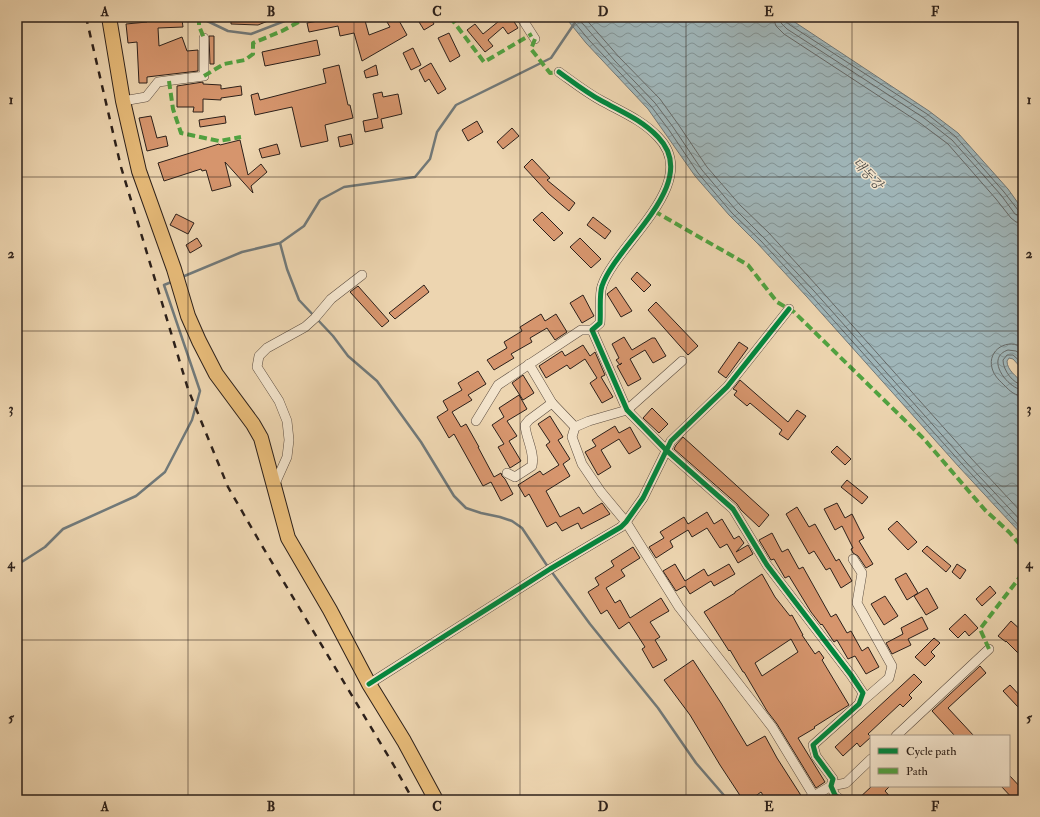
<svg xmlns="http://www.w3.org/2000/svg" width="1040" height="817" font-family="'IM FELL Double Pica','Noto Serif KR',serif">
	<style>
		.water { fill: url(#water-waves); stroke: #717979 }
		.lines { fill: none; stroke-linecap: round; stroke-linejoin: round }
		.shore { stroke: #666a69; stroke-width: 1 }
		.stream { stroke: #717979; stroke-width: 2.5 }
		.building { fill: #d6956d; stroke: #2c201a; fill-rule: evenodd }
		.minor-casing { stroke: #5c4d40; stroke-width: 10 }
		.primary-casing { stroke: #2c201a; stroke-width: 16 }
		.minor { stroke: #f3e4cc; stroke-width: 9 }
		.primary { stroke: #e6ba78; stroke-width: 14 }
		.rail { stroke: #2c201a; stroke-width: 2.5; stroke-dasharray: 7 7; stroke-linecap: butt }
		.quiet { stroke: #51a240; stroke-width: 4; stroke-dasharray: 8 4; stroke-linecap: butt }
		.cycleway-casing { stroke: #f3e4cc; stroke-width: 8 }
		.cycleway { stroke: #00873e; stroke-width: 5 }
		.grid { fill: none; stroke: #2c201a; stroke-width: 1; stroke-opacity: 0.55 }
		.labels { text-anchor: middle; stroke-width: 3; stroke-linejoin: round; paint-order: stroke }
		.water-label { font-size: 13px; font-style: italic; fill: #4e4d49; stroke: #f3e4cc }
		.neatline { fill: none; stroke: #2c201a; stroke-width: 1.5 }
		.grid-label { font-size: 13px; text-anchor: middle; font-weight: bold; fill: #2c201a }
	</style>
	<defs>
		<pattern id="water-waves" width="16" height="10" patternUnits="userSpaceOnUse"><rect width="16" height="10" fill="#9fb5b8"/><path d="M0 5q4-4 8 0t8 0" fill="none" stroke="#829395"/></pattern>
	</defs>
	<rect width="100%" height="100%" fill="#edd5b0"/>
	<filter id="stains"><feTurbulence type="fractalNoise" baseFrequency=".005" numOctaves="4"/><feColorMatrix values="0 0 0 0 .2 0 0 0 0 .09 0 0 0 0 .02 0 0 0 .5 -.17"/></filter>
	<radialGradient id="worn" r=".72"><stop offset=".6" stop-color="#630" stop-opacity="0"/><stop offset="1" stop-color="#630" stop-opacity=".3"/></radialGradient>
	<path class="water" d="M565,17H787L929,111L958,133L1008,189L1023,210V370L1013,359L1009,358L1007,361C1007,370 1016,376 1023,383V536L959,467L807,297L758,244L729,215L695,176L648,109L586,43Z"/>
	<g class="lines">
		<g class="shore">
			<path d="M570,17L589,40L651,106L669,130L698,173L732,213L761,241L810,294L962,464L1023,530"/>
			<path d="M577,17L615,61L655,103L673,127L702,170L735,209L764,238L814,291L965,461L1023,523"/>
			<path d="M584,17L619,57L660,99L678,124L707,167L740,205L769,233L818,287L970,457L1023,514"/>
			<path d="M773,17L776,26L784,34L920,123L948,144L996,199L1011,218L1016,222L1023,223"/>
			<path d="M779,17L781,23L787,29L924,118L952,140L1001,195L1015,214L1023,217"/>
			<path d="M785,17V21L790,25L927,114L955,136L1004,192L1018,210L1023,212"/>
			<path d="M1023,348C1008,337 987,350 992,368C994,376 1000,381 1005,386C1010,391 1015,396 1023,396"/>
			<path d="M1023,356L1016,351L1008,350C984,358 1008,389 1023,390"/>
			<path d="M1023,364L1013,355H1007L1003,360C1003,370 1013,384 1023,385"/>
		</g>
		<g class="stream">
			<path d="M203,19L228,31L251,34L295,17"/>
			<path d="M280,243L287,269L299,300L333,336L348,356L377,381L421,442L454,496L466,508L481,513L500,517L512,521L522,528L548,567"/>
			<path d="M182,277L242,252L280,243L304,226L320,200L344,187L415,177L430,159L437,132L456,105L551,58L574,24"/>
			<path d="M17,565L45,547L63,529L136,496L165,472L178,447L192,420L200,391L164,285L174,281"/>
			<path d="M551,571L590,624L658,708L696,763L728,800"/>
		</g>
	</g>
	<g class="building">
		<path d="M231,17H278L258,25L231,24Z"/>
		<path d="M334,17H364L369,35L390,27L387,22L397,17L407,35L362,61L354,33L340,36L338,26L309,32L307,23L334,18Z"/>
		<path d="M416,17H430L434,24L424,30Z"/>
		<path d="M497,17H511L518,28L508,34L503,27L488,40L493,46L485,52L467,30L475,24L483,34L499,21Z"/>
		<path d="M158,18V21L182,20L183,27L158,28L159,46L182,37L187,51L198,50V71L147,77V83H139L137,42L128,43L126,24L147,22V19Z"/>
		<path d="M449,33L460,56L450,62L438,38Z"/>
		<path d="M209,36H214V64H210Z"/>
		<path d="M317,40L320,55L265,66L262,52Z"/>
		<path d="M413,48L421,65L411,70L403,53Z"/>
		<path d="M431,63L446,89L438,94L429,79L425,82L419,70Z"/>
		<path d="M339,65L348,105H350L353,118L325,125L328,141L301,147L292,107L255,115L251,95L258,93L260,100L326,83L323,69Z"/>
		<path d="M376,65L378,75L366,78L364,71Z"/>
		<path d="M203,82V84L221,85V89L241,86L242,95L221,98V100L203,99V112H193L194,107H177V86Z"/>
		<path d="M382,92L383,97L398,94L402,114L381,119L383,128L365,132L363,121L378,118L373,94Z"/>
		<path d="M151,116L157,138L166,136L168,146L147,151L139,118Z"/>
		<path d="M225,116L226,123L200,127L199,120Z"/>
		<path d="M477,121L483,132L468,141L462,130Z"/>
		<path d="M512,128L519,136L503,149L497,142Z"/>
		<path d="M351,134L353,144L340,147L338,137Z"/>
		<path d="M240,140L248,175L261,164L267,172L251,186L253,193L225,162L231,186L212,191L206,170L202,171L201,169L164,181L158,163L219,144L220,145Z"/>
		<path d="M277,144L280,154L262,158L259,149Z"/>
		<path d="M532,159L550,178L547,180L575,203L569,211L549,194L524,167Z"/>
		<path d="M542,212L563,233L554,241L533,220Z"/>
		<path d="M176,214L194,223L188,234L170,225Z"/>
		<path d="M593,217L611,231L605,239L587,225Z"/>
		<path d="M197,238L202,246L190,253L186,245Z"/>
		<path d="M580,238L601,259L591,268L570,247Z"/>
		<path d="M637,272L651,285L644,292L631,279Z"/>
		<path d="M424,285L429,292L395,319L389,313Z"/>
		<path d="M358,286L389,321L382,327L350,292Z"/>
		<path d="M616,287L632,311L621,317L607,294Z"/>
		<path d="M583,295L594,316L582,323L570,303Z"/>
		<path d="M656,302L698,346L688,355L648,310Z"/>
		<path d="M541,314L545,321L556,314L567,332L555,340L547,328L530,338L532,342L511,354L514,358L494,370L487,360L507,348L504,342L522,331L520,327Z"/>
		<path d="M624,337L632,350L652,338H655L666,356L653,363L645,350L630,359L641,379L628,386L617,366L622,363L620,365L616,360L619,358L612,344Z"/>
		<path d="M739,342L748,348L726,378L718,372Z"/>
		<path d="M583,345L590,356L595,352L605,375L601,377L613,397L602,403L590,383L597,378L585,359L570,369L567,365L546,378L539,366L562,351L565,356Z"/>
		<path d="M478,371L486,384L468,395L472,400L452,412L461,427L466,424L479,447H478L494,477L501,473L502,476L505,479L513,494L501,501L491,482L483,486L454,434L449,438L437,417L448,410L443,401L462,390L458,383Z"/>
		<path d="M523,375L534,393L523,400L512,383Z"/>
		<path d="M740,380L788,422L797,410L806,416L788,440L779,434L782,430L750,403L747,406L734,395L737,391L733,389Z"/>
		<path d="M519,395L527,409L507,421L517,436L509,441L521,461L510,468L498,447L504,444L492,425L504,417L499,408Z"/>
		<path d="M652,408L668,424L659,433L643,418Z"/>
		<path d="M550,416L563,437L558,440L570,459L563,464L570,476L546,491L560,517L579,507L583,514L602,503L610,514L581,529L578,523L562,531L556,522L547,527L529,494L525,497L518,485L540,471L543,475L559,465L546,445L550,442L538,424Z"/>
		<path d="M615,426L619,433L630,427L641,447L629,454L619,439L601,450L611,467L598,475L585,452L596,446L592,440Z"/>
		<path d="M683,437L769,515L759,527L741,510L737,504L674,449L676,445Z"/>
		<path d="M837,446L851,459L845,465L831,452Z"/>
		<path d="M847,480L868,497L862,504L841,487Z"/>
		<path d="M837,503L845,518L852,514L864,538L859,541L873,564L866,568L858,556L853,553L851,549L853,548L842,526L835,530L824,509Z"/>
		<path d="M797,507L809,527L815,524L836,561L839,559L852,581L841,588L830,568L826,570L814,551L809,554L786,514Z"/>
		<path d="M707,512L714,524L722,519L734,539L739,536L744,543L736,552L748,545L753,554L738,563L727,544L720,548L707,528L692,537L688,530L670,541L673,547L656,558L649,547L664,538L660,532L684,517L688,524Z"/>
		<path d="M897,521L917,542L908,550L888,529Z"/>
		<path d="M772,533L782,552L788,549L799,569L803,567L831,617L836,614L847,633L851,631L862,651L868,647L879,667L866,674L855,656L848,659L837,640L834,642L822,624L821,625L811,612L789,576L785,578L774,559L771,560L759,540Z"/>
		<path d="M927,546L951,566L946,572L922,551Z"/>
		<path d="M633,547L640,558L621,570L625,576L606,588L615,603L620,600L630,618L661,598L669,611L650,622L660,637L655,640L667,660L653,668L642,649L645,647L629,622L619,629L607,610L601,614L588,592L599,585L595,578L614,566L611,561Z"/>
		<path d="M675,564L685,581L704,569L708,576L729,564L735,574L714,586L711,581L690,594L685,586L676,591L663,571Z"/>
		<path d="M957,564L966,570L960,579L952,572Z"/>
		<path d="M906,573L918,593L907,600L895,579Z"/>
		<path d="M762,574L775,597L790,616L792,615L803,635H802L815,654L819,651L824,658L822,660L849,705L814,727L815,728L798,738L825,782L816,788L777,724L767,711L744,672H743L730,650L729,651L704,612L735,593V592ZM791,639L798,652L762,676L755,663Z"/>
		<path d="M990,586L996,593L982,606L976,599Z"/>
		<path d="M927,588L938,608L926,615L914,596Z"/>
		<path d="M885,596L898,616L884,625L871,604Z"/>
		<path d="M965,614L978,628L969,636L965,631L958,638L949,629Z"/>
		<path d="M922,617L928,629L908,639L911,645L892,654L886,643L903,634L901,628Z"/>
		<path d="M1011,621L1023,632V658L1006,641V642L998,636Z"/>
		<path d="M934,638L940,643L931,652L935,656L925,666L915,657Z"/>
		<path d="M693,660L721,703L747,746L765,736L777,758L802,797L799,800H766L761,792L750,800H743L720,765L690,715L664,680Z"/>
		<path d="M980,666L986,673L948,708L974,736H955L932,711Z"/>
		<path d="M914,674L922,682L909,695L912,698L903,707L900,704L868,734L871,737L860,747L857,743L843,756L835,747Z"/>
		<path d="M1010,685L1023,699V702L1018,707L1003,691Z"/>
		<path d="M1009,775L1023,790V800H1014L1001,786H1009Z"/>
		<path d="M872,786H890L885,791L893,800H857Z"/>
	</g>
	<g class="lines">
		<g class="minor-casing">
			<g id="minor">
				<path d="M521,17L535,39"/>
				<path d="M559,72C573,82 587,93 602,101C622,112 642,120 658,137C703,183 616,244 602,286C599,294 601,314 600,323L592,330L627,410L666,450L733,509L767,565L851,675L863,693L859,704L813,745L816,756L833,779L831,786L835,795L841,800"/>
				<path d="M123,101L146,97L158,82L204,76V38"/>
				<path d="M682,361L627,410L589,421L575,427L572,437L582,464L601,492L626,522L679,607L772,727L814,796"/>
				<path d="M529,364L552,403L575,427"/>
				<path d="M476,421L498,385L581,330H592"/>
				<path d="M507,473L515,477L532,466C535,452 526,439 525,425L529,420L552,403"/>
				<path d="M274,486L287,457L289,440L287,421L279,401L257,367L259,356L267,348L305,327L315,318L331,299L362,275"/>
				<path d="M853,559L862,573L857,603L892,666L889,678L859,704"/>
				<path d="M369,684L550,569L621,527L626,522L643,498L671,441L727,387L789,309"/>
				<path d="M896,736L989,649"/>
				<path d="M807,800L831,786L846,783L871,759"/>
			</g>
		</g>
		<g class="primary-casing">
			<path id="primary" d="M109,17L123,101L139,171L174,269L188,316L199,341L216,374L253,424L261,438L288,538L330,610L369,684L404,741L436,800"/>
		</g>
		<use href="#minor" class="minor"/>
		<use href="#primary" class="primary"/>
		<path class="rail" d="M86,17L121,167L188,389L228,487L258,539L393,764L413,800"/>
		<g class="quiet">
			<path d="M199,17V26L204,38"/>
			<path d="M450,17L484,62L532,34"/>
			<path d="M535,39L531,49L550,73L559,72"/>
			<path d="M204,76L224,64L245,60L253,54V43L282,31L308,17"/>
			<path d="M169,81L173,109L181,133L219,141L241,137"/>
			<path d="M654,211L748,265L777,302L794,312L924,439L985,510L1009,532L1023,548"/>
			<path d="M989,649L980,629L1023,573"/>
		</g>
		<g class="cycleway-casing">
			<g id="cycleway">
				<path d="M559,72C573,82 587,93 602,101C622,112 642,120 658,137C703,183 616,244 602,286C599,294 601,314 600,323L592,330L627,410L666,450L733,509L767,565L851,675L863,693L859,704L813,745L816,756L833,779L831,786L835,795L841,800"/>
				<path d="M369,684L550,569L621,527L626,522L643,498L671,441L727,387L789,309"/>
			</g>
		</g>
		<use href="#cycleway" class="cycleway"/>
	</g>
	<path class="grid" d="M188,17V800M354,17V800M520,17V800M686,17V800M852,17V800M17,177H1023M17,331H1023M17,486H1023M17,640H1023"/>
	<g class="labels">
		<g class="water-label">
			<text transform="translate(868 173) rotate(47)" y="5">대동강</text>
		</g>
	</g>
	<rect width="1040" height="817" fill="none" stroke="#edd5b0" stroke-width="44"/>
	<rect x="870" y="735" width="140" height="52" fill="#f3e4cc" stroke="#a39685"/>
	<rect x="878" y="748" width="20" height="6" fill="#00873e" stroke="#a39685"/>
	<text x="906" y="755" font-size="12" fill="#2c201a">Cycle path</text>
	<rect x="878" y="768" width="20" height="6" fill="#51a240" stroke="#a39685"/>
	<text x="906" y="775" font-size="12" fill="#2c201a">Path</text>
	<rect x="22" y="22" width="996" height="773" class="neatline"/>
	<g class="grid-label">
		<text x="105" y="16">A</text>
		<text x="271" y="16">B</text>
		<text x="437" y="16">C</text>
		<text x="603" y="16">D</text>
		<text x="769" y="16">E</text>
		<text x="935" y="16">F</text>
		<text x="11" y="104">1</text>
		<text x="1029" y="104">1</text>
		<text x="11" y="258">2</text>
		<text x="1029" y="258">2</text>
		<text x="11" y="413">3</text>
		<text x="1029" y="413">3</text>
		<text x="11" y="568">4</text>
		<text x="1029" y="568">4</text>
		<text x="11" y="722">5</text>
		<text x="1029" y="722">5</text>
		<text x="105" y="811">A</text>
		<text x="271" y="811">B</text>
		<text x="437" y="811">C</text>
		<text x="603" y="811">D</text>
		<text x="769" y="811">E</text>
		<text x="935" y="811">F</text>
	</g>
	<rect width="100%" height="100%" filter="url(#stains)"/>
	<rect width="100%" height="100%" fill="url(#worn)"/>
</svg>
